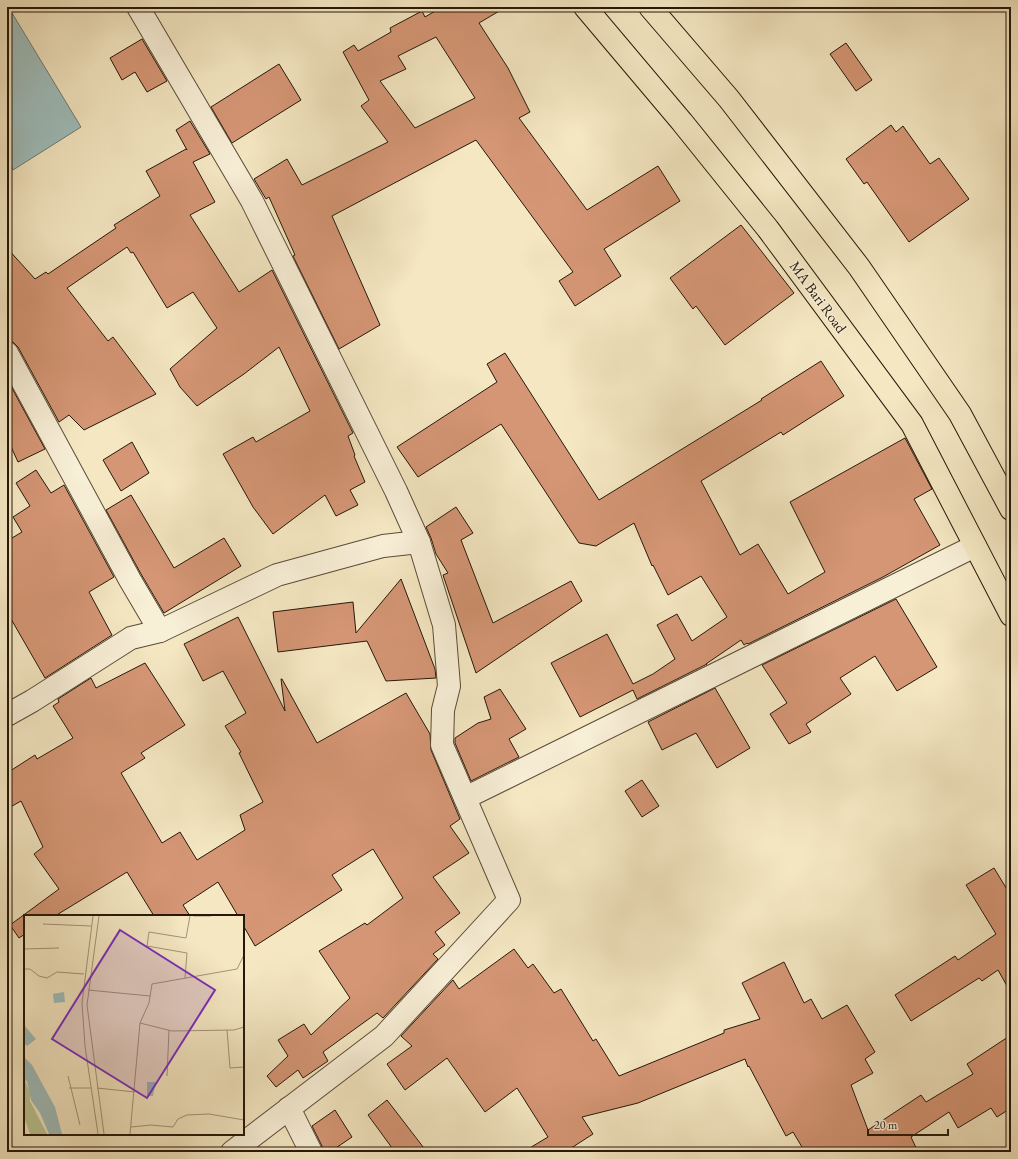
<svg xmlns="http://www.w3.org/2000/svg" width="1018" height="1159" font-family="'EB Garamond',serif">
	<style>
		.water { fill: #9fbebc; stroke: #6f7c74 }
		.building { fill: #d59675; stroke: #261809; fill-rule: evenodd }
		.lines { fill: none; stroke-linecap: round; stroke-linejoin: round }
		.minor-casing { stroke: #5a4c37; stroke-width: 24 }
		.major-casing { stroke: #261809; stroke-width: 24 }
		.minor { stroke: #f8efd7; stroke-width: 22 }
		.major { stroke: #f4e7c2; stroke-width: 22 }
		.labels { text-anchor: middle; stroke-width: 3; stroke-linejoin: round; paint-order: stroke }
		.street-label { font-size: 15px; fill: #261809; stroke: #f8efd7 }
		.inset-road { fill: none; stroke: #a29478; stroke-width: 1 }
		.view { fill: #7b2cbf; fill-opacity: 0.15; stroke: #7b2cbf; stroke-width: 2 }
		.inset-edge { fill: none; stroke: #261809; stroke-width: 2 }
	</style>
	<rect width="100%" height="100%" fill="#f4e7c2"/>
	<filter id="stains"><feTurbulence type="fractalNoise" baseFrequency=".005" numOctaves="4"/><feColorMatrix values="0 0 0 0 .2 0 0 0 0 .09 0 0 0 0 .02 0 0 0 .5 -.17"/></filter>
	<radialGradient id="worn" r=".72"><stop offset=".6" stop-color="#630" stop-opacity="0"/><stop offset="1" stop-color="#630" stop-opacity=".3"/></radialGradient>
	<path class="water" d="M12,13L81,127L13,170L7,154V17Z"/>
	<g class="building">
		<path d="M442,7H506L479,23L508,68L530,112L519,118L587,210L658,166L680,201L604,249L621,276L575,306L559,281L573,272L476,140L332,216L380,325L339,349L293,256L295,255L269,197L266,199L254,179L287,159L302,185L388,142L361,106L369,100L343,52L354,45L358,51L391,32L390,28L422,11L425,17ZM436,37L475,98L415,128L380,81L406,69L398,56Z"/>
		<path d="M142,39L167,81L147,92L135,72L122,80L110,58Z"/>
		<path d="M846,43L872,80L856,91L830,54Z"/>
		<path d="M279,64L301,100L232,143L211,107Z"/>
		<path d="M190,121L210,154L193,162L215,202L190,215L239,292L272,270L353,433L348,436L355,455L354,456L365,482L350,490L358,505L336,516L325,495L273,534L253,507L223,454L253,437L256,442L310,411L279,347L244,374L197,406L180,387L170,369L217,328L193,292L167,308L133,252L131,253L127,247L67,288L108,341L113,337L156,394L84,430L69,415L59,422L18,347L13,342L7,341V248L35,279L46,272L48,274L116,228L114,225L160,196L146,171L186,149L187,150L176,130Z"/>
		<path d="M891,125L896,132L903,126L930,164L939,158L969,199L909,242L867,182L864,184L846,159Z"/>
		<path d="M741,225L794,293L725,345L696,306L693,309L670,278Z"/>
		<path d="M505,353L599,500L762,400L761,399L821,361L844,396L783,435L781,432L701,481L740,555L758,544L788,594L825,572L790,502L905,438L932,489L914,499L940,545L883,577L748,644L747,643L744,645L741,640L706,664H707L637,699L633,690L580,717L551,663L607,634L633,684L653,674L675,659L657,625L677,614L692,641L727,617L701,576L668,595L653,565L652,566L634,523L596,546L579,543L501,424L418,477L397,447L497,382L487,364Z"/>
		<path d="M7,379L45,449L18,462L7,438Z"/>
		<path d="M132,442L149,473L121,491L103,460Z"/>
		<path d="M36,470L51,493L64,485L114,577L89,592L112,635L45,678L7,612V541L22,532L13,517L30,506L16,483Z"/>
		<path d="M131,495L174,568L224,538L241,566L164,613L141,574L106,510Z"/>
		<path d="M456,507L473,533L461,540L493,623L571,581L582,601L476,673L443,575L448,573L436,554L431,538L426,527Z"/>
		<path d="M401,579L435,669L436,678L386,681L367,641L278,652L273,612L353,602L356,633Z"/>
		<path d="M896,599L937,667L897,691L875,656L840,678L851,694L806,724L811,732L789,744L770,714L787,703L762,665Z"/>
		<path d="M238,617L285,711L281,679H282L317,743L406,693L430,734L431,750L460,819L450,826L469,853L433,877L460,913L435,932L445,945L433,954L438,959L383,1018L377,1013L323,1052L328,1061L303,1078L298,1070L276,1087L267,1076L288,1056L278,1040L304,1024L311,1035L350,998L319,951L365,923L367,925L403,898L373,849L332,875L342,890L255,946L243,925V916H238L218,882L183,905L190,916H154L127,872L55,916H25V934L19,938L10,925L59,889L34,854L43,847L21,801L7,809V773L35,755L37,759L73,738L53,706L59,702L58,699L91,678L96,688L145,663L185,725L141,753L145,758L121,773L162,843L180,832L197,860L245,830L240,815L263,802L239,753L241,752L225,726L246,713L223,671L203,681L184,644Z"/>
		<path d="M715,688L750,748L717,768L696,733L662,750L648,722Z"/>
		<path d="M500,689L526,729L509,739L519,757L471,781L455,743V738L478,723L491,719L484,697Z"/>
		<path d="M642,780L659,806L642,817L625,791Z"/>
		<path d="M994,868L1011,896V993L998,970L982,981L979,978L911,1021L895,995L955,956L958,960L996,934L966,885Z"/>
		<path d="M514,949L528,968L533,964L554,993L561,989L593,1041L596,1039L619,1076L724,1033V1030L760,1019L742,983L784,962L804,1003L811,999L822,1019L847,1005L875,1052L865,1059L873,1073L851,1085L868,1130L921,1095L926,1102L973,1074L967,1064L1011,1035V1108L997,1117L991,1108L958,1128L949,1112L911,1137L918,1152H805L793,1132L786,1136L749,1066L748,1067L745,1059L638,1103L582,1117L593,1134L565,1152H523L548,1137L517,1088L485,1112L447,1058L405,1090L387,1064L412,1046L401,1036L453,980L459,989Z"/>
		<path d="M387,1100L427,1152H395L368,1115Z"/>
		<path d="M335,1110L352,1137L330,1152H323L322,1146L312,1126Z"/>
	</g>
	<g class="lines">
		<g class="minor-casing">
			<g id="minor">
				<path d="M138,7L252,201L396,491L419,542L444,625L449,686L443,710L442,745L509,900L384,1036L232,1152"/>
				<path d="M7,353L130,580L160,631"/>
				<path d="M7,715L32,701L131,638L160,631L277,575L383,546L419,542"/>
				<path d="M465,798L975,546"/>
				<path d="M289,1108L311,1152"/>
			</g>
		</g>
		<g class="major-casing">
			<g id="major">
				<path d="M585,7L682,122L768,229L912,424L1011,615"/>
				<path d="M650,7L729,99L859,267L960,414L1011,509"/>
			</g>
		</g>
		<use href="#minor" class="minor"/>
		<use href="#major" class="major"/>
	</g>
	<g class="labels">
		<g class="street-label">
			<text transform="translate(818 297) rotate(54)" y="5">MA Bari Road</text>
		</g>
	</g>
	<g transform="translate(24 915)">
		<rect width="220" height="220" fill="#f4e7c2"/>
		<path d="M1,165L6,178V186L23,219H6L0,202Z" fill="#bac594"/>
		<path d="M40,77L41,87L30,88L29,79ZM0,110L12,124L3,131L0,128ZM0,142L8,150L31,192L38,219H25L16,198L7,185L3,166L0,165ZM123,167H132L129,181H123Z" fill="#9fbebc"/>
		<path class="inset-road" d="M69,1L58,88L61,131L74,219M75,1L63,90L80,219M169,1H187M19,9L67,11M0,34L35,33M0,54H6L15,61L23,63L33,57L60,59M161,63L163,38L123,31L125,17L162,23L166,1M64,75L126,81M116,108L148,116L210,115L220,112M203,115L206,153L220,152M44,161L56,210M143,161L145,115M45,173H67M73,173L111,177M107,212L127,210L149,212L154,204L163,200L185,199L220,205M106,219L116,108L125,88L128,69L213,54L220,40"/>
		<path class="view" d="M96,15L191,75L123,183L28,124Z"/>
		<rect width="220" height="220" class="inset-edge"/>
	</g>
	<rect width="1018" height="1159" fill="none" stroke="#f4e7c2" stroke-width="24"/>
	<rect x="8" y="8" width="1002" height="1143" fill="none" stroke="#261809" stroke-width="2"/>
	<rect x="12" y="12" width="994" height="1135" fill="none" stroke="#261809"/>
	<path d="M868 1129v6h80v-6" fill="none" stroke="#261809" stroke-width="2"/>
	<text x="874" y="1129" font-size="12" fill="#261809" stroke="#f8efd7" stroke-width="3" paint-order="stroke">20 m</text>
	<rect width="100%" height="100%" filter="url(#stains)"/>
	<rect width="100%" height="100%" fill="url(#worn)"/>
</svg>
